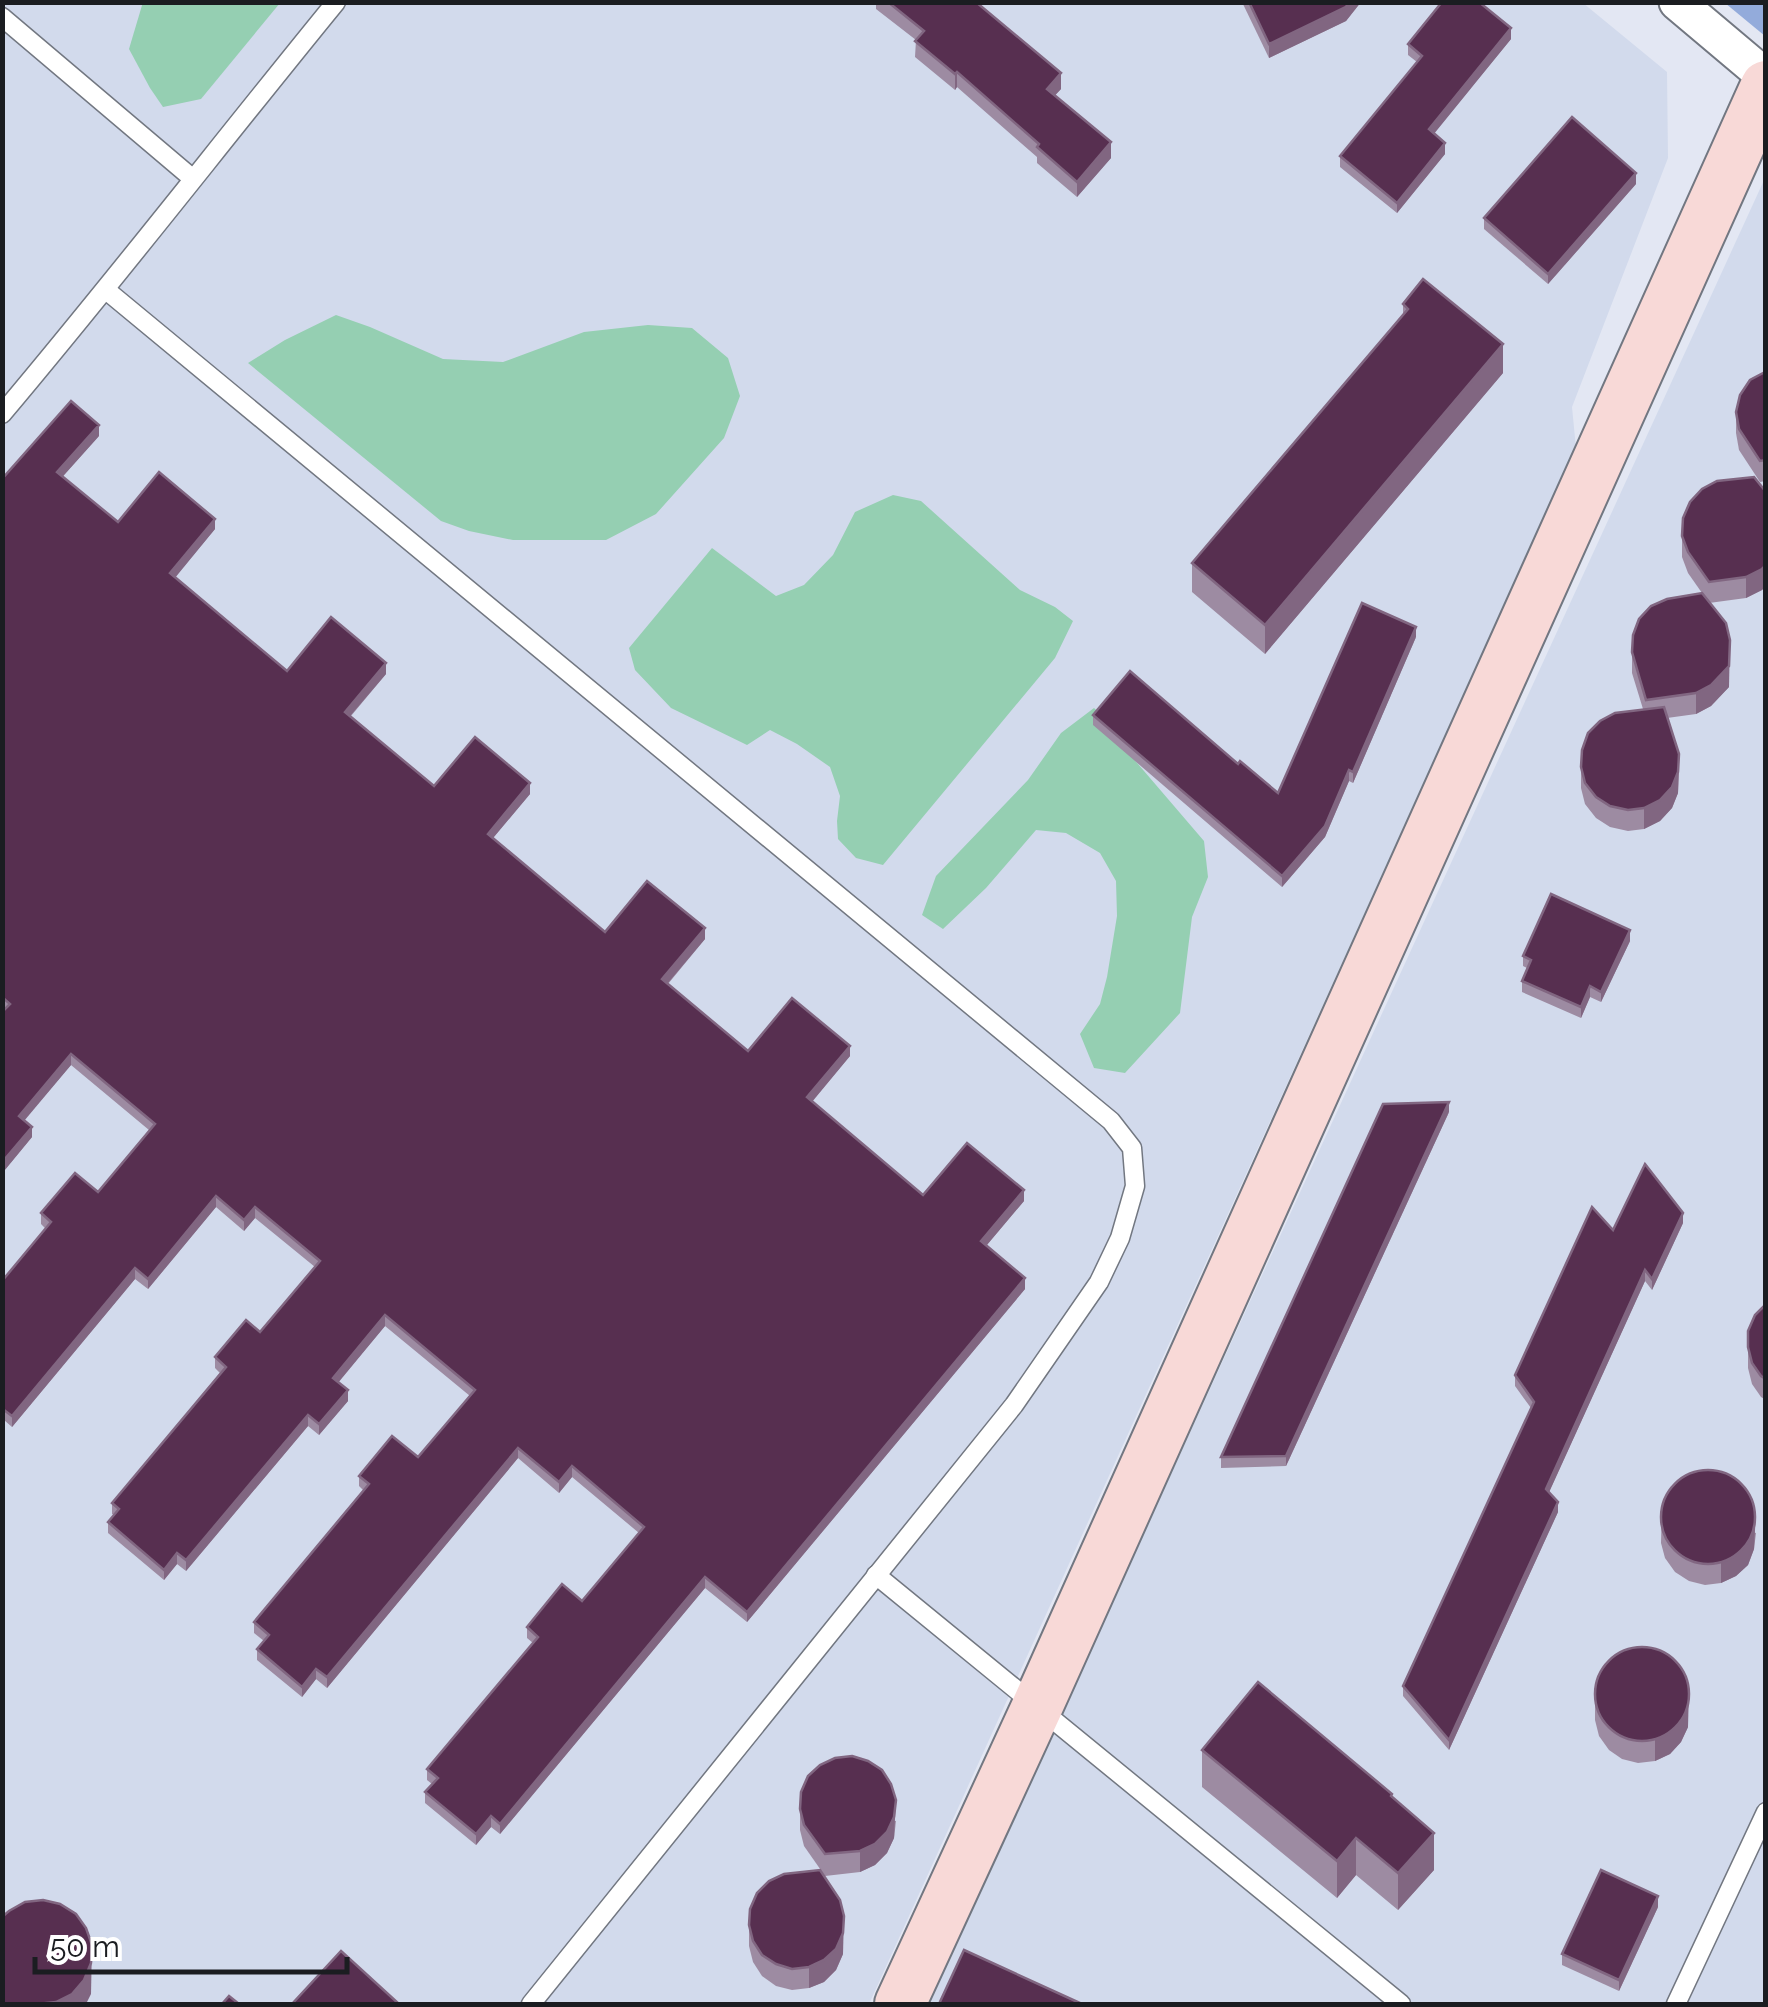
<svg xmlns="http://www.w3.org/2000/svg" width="1768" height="2007" font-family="Raleway,sans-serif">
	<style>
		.built { fill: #d2daec }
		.green { fill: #95cfb2 }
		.water { fill: #93abdb }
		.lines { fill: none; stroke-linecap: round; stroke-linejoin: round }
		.lane-casing { stroke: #727781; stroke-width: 21 }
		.street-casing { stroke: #727781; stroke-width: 39 }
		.secondary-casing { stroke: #727781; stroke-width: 54 }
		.lane { stroke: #fff; stroke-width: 18 }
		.street { stroke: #fff; stroke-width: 35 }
		.secondary { stroke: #f8d9d7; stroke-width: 50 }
		.wall { fill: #9d8ba2 }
		.shaded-wall { fill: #816681 }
		.building { fill: #572f50; stroke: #816681; stroke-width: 2.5 }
	</style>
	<rect width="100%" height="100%" fill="#e3e7f3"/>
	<g class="built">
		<path d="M3,3H1583L1667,72L1668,158L1572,407L1576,448L869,2004H3Z"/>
		<path d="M1765,178V2004H928Z"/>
	</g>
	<g class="green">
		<path d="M143,2H280V3L201,99L163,107L150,88L129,49Z"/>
		<path d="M336,315L370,327L443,359L503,362L584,332L648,325L692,328L728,358L740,396L724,438L656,514L606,540H513L469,531L441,521L248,363L285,340Z"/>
		<path d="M893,495L921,501L1020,590L1055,607L1073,621L1055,658L883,865L856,858L838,839L837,821L840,796L830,767L797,744L770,730L747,745L671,708L635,670L629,648L712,548L776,596L804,585L833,555L855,512Z"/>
		<path d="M1094,708L1105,718L1132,757L1204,841L1208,877L1192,917L1180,1013L1125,1073L1094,1068L1080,1034L1100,1004L1107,977L1117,916L1116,881L1100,853L1066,833L1036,830L986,888L943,929L922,915L936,876L1028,780L1061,733Z"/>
	</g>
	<path class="water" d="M1725,3H1765V36Z"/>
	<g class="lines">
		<g class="lane-casing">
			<g id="lane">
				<path d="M2,17L192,178"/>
				<path d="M106,290L1111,1121L1132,1148L1135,1186L1120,1238L1099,1282L1014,1405L531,2004"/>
				<path d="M2,414C116,279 224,139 336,2"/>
				<path d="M876,1575L1401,2004"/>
				<path d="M1676,2004L1766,1812"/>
			</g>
		</g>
		<g class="street-casing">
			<path id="street" d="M1677,2L1766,77"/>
		</g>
		<g class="secondary-casing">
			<path id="secondary" d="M900,2004L1037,1707L1766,86"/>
		</g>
		<use href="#lane" class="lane"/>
		<use href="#street" class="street"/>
		<use href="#secondary" class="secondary"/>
	</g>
	<g class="wall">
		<path d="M876,2H976L1061,89L1055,95L1111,158L1077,197L1037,163V157L957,87L955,90L915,57L916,40L876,9Z"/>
		<path d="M1242,2H1361L1346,21L1269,58Z"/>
		<path d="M1511,39L1434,133L1445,154L1397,213L1340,167V156L1417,62L1408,55V44Z"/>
		<path d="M1636,184L1548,284L1484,229V218Z"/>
		<path d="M1403,304L1503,373L1265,654L1192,592V563L1403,315Z"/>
		<path d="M1766,372V481L1760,482L1739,450L1736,433V412Z"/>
		<path d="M99,436L62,477L118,522L215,529L175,577L287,671L386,674L351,716L434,786L530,794L493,838L605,932L705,939L668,984L748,1051L850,1056L812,1101L923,1195L1024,1201L986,1246L1025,1289L747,1622L705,1588L500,1834L491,1827L476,1845L425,1803V1792L432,1784L427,1780V1769L533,1643L527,1638V1627L582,1601L639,1533L572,1477L559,1493L518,1458L327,1688L316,1679L302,1697L257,1660V1649L264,1641L254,1633V1622L363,1490L359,1486V1476L418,1457L470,1396L385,1326L338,1382L348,1401L319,1435L308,1426L186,1571L177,1564L164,1580L108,1533V1522L114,1515L112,1514V1503L220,1373L215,1368V1357L260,1332L315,1267L255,1218L244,1231L216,1207L148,1289L135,1279L12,1427L4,1420L2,1421V1281L46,1229L41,1224V1213L98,1192L149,1130L71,1065L24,1120L32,1137L4,1171L2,1170V1012L5,1010L2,1008V479Z"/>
		<path d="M1766,492V586L1762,590L1746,598L1709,603L1688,573L1682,557V536Z"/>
		<path d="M1416,637L1353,783L1349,781L1325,837L1282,887L1093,725V715L1238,764L1278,793Z"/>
		<path d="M1632,652L1729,687L1711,706L1696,714L1667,718L1679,775L1678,793L1672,808L1660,821L1644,829L1628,831L1610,827L1596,818L1585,804L1581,788V767L1643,709L1632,673Z"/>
		<path d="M1630,941L1601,1002L1590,997L1581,1018L1522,992V981L1527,968L1523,966V956Z"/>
		<path d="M1449,1112L1286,1466L1221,1468V1457Z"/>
		<path d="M1683,1223L1652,1290L1645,1281L1549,1492L1558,1512L1449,1750L1403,1696V1686L1531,1408L1515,1386V1375L1613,1230Z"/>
		<path d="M1766,1304V1400L1761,1397L1752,1384L1748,1368V1331Z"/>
		<path d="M1662,1505L1756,1533L1754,1549L1748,1565L1736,1576L1721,1583L1705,1585L1689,1581L1675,1572L1665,1558L1661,1543Z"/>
		<path d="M1595,1699L1688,1727L1681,1742L1670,1754L1655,1761L1638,1763L1622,1759L1609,1750L1599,1736L1595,1720Z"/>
		<path d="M1202,1750L1392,1797L1434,1870L1398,1910L1356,1875L1337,1898L1202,1787Z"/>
		<path d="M800,1809L896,1821L894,1838L887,1853L875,1865L860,1872L825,1876L804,1846L800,1830Z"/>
		<path d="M1658,1907L1619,1991L1562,1965V1954Z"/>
		<path d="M749,1925L843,1954L836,1970L824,1982L809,1988L792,1990L776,1986L762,1976L753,1962L749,1946Z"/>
	</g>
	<g class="shaded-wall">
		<path d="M1349,2H1361L1346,21L1269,58V44Z"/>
		<path d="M1511,28V39L1429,140V129Z"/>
		<path d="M957,72V87L955,90V74Z"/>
		<path d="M1061,73V89L1047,104V89Z"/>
		<path d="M1111,142V158L1077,197V182Z"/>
		<path d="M1445,143V154L1397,213V203Z"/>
		<path d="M1636,173V184L1548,284V274Z"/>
		<path d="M1503,344V373L1265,654V625Z"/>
		<path d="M99,425V436L57,483V472Z"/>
		<path d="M215,519V529L170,584V573Z"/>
		<path d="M1766,565V586L1762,590L1746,598V577Z"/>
		<path d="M1416,627V637L1353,783V772Z"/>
		<path d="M1730,640L1729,687L1711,706L1696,714V693Z"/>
		<path d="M386,663V674L345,722V712Z"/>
		<path d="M1679,754L1678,793L1672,808L1660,821L1644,829V808Z"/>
		<path d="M1349,770V781L1325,837L1282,887V876Z"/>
		<path d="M530,783V794L488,844V834Z"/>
		<path d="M705,928V939L662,990V979Z"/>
		<path d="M1630,930V941L1601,1002V992Z"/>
		<path d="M1590,986V997L1581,1018V1007Z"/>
		<path d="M850,1046V1056L807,1108V1097Z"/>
		<path d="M71,1054V1065L19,1127V1116Z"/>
		<path d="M1449,1102V1112L1286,1466V1456Z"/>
		<path d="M32,1127V1137L4,1171V1160Z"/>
		<path d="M1024,1190V1201L981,1252V1241Z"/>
		<path d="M216,1196V1207L148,1289V1279Z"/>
		<path d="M255,1207V1218L244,1231V1220Z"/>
		<path d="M1683,1213V1223L1652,1290V1279Z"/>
		<path d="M135,1268V1279L12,1427V1416Z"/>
		<path d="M1645,1270V1281L1546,1499V1489Z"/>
		<path d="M1025,1278V1289L747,1622V1612Z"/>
		<path d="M385,1315V1326L333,1389V1378Z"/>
		<path d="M348,1390V1401L319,1435V1424Z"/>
		<path d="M308,1415V1426L186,1571V1560Z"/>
		<path d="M518,1448V1458L327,1688V1677Z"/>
		<path d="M572,1466V1477L559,1493V1482Z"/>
		<path d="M1558,1502V1512L1449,1750V1740Z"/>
		<path d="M1756,1512L1754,1549L1748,1565L1736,1576L1721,1583V1562Z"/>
		<path d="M177,1553V1564L164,1580V1570Z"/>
		<path d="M705,1577V1588L500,1834V1824Z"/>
		<path d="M316,1669V1679L302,1697V1687Z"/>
		<path d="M1689,1689L1688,1727L1681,1742L1670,1754L1655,1761V1740Z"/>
		<path d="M896,1800L894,1838L887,1853L875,1865L860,1872V1851Z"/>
		<path d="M491,1816V1827L476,1845V1834Z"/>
		<path d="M1434,1833V1870L1398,1910V1873Z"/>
		<path d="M1356,1838V1875L1337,1898V1861Z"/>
		<path d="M1658,1896V1907L1619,1991V1980Z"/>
		<path d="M844,1916L843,1954L836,1970L824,1982L809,1988V1967Z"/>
		<path d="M92,1945L91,1994L86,2004H56V2002Z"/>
	</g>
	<g class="building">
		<path d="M888,2H976L1061,73L1047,89L1111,142L1077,182L1037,147L1039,144L957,72L955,74L915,41L924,31Z"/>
		<path d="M1249,2H1349L1346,7L1269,44Z"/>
		<path d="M1442,2H1479L1511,28L1429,129L1445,143L1397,203L1340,156L1422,56L1408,44Z"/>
		<path d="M1572,117L1636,173L1548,274L1484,218Z"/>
		<path d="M1423,279L1503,344L1265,625L1192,563L1408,309L1403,304Z"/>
		<path d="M1765,372L1766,460L1760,461L1739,429L1736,412L1740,395L1750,380Z"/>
		<path d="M71,401L99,425L57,472L118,522L159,472L215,519L170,573L287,671L331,617L386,663L345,712L434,786L475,737L530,783L488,834L605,932L647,881L705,928L662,979L748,1051L792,998L850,1046L807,1097L923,1195L967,1143L1024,1190L981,1241L1025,1278L747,1612L705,1577L500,1824L491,1816L476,1834L425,1792L438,1778L427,1769L538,1637L527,1627L562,1584L582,1601L644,1527L572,1466L559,1482L518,1448L327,1677L316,1669L302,1687L257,1649L269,1635L254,1622L369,1484L359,1476L392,1436L418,1457L475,1390L385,1315L333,1378L348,1390L319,1424L308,1415L186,1560L177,1553L164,1570L108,1522L119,1509L112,1503L226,1367L215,1357L246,1320L260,1332L320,1261L255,1207L244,1220L216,1196L148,1279L135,1268L12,1416L4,1410L2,1411V1281L51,1222L41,1213L75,1173L98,1192L155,1124L71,1054L19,1116L32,1127L4,1160L2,1159V1012L10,1004L2,997V479Z"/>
		<path d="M1754,477L1766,492V565L1762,569L1746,577L1709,582L1688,552L1682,536L1683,518L1690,502L1702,489L1717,481Z"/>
		<path d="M1702,593L1726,623L1730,640L1729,666L1711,685L1696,693L1646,700L1632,652L1633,635L1639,619L1651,606L1667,599Z"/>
		<path d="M1362,603L1416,627L1353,772L1349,770L1325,826L1282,876L1093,715L1130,671L1238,764L1240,761L1278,793Z"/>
		<path d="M1664,707L1679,754L1678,772L1672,787L1660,800L1644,808L1628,810L1610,806L1596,797L1585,783L1581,767L1582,750L1588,733L1600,721L1615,713Z"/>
		<path d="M1551,894L1630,930L1601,992L1590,986L1581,1007L1522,981L1531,960L1523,956Z"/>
		<path d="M1449,1102L1286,1456L1221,1457L1383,1104Z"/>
		<path d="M1645,1164L1683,1213L1652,1279L1645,1270L1546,1489L1558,1502L1449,1740L1403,1686L1534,1402L1515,1375L1592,1207L1613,1230Z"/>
		<path d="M1766,1304V1379L1761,1376L1752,1363L1748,1347V1331L1755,1315Z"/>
		<circle cx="1708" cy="1517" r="47"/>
		<circle cx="1642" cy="1694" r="47"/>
		<path d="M1258,1682L1392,1794L1391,1796L1434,1833L1398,1873L1356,1838L1337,1861L1202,1750Z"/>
		<path d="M852,1756L868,1761L882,1770L891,1784L896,1800L894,1817L887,1832L875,1844L860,1851L825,1854L804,1825L800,1809L801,1792L808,1776L820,1765L835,1758Z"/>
		<path d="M820,1870L840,1900L844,1916L843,1933L836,1949L824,1960L809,1967L792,1969L776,1964L762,1955L753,1941L749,1925L750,1909L757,1893L769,1881L784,1874Z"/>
		<path d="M1601,1870L1658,1896L1619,1980L1562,1954Z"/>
		<path d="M43,1900L60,1904L76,1914L86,1928L92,1945L91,1963L84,1980L72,1994L56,2002L37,2004H3L2,1917L9,1911L25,1902Z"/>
		<path d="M964,1950L1082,2004H939Z"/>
		<path d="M341,1951L399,2004H292Z"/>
		<path d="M229,1996L239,2004H222Z"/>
	</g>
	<rect width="1768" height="2007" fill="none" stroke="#1b1d21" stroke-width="10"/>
	<path d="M35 1957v15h312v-15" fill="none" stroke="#1b1d21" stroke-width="5"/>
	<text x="50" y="1957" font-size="30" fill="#1b1d21" stroke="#ffffff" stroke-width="8" paint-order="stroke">50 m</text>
</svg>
